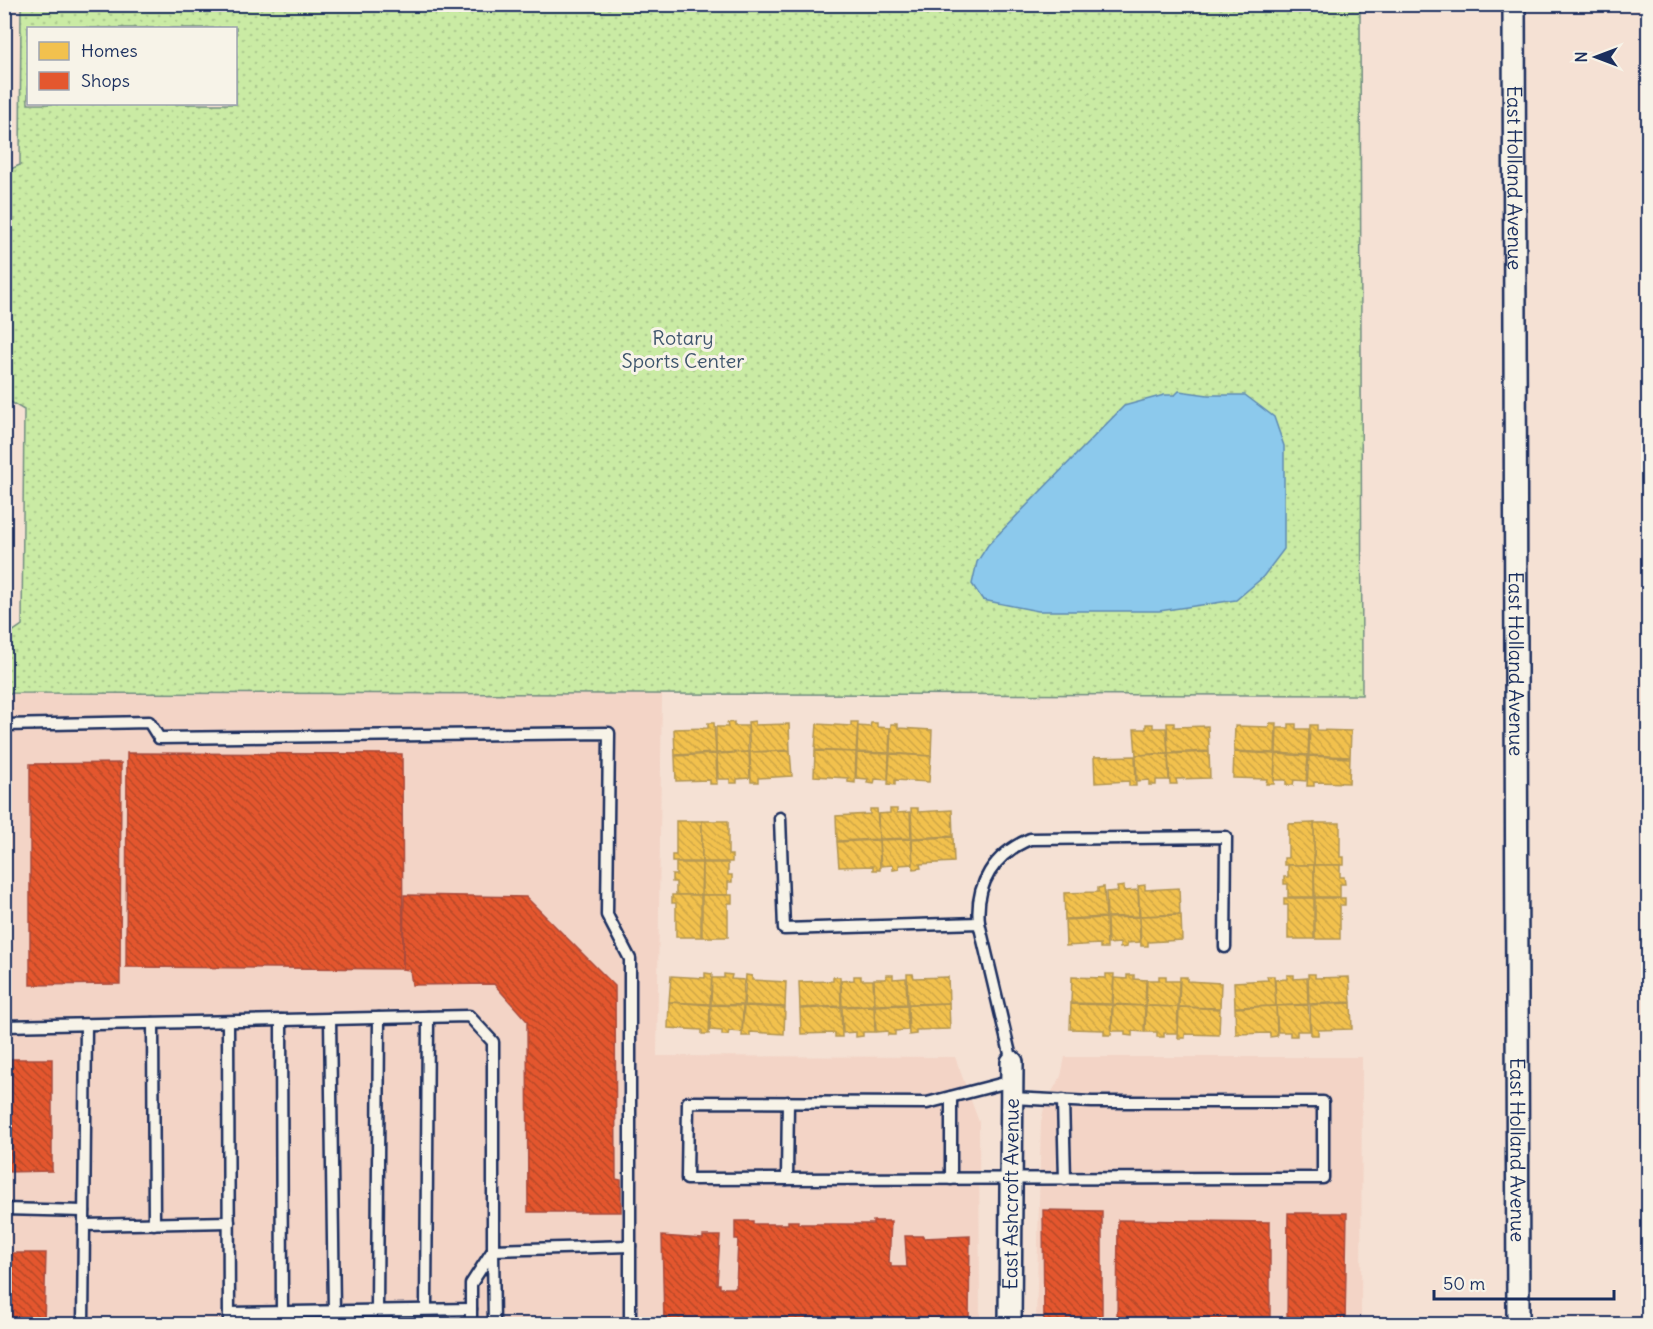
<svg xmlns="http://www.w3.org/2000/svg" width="1653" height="1329" font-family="Delius,sans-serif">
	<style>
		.built { fill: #f3d4c6 }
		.park { fill: url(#park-dots); stroke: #728d81; stroke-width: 1.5; fill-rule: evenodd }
		.water { fill: #8cc9ec; stroke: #5f8bb3; stroke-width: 1.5 }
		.homes { fill: url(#homes-back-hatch); stroke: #b29553; stroke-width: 1.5 }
		.shops { fill: url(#shops-back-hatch); stroke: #a84b3c; stroke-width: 1.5 }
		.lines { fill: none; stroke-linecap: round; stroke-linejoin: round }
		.service-casing { stroke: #1b2f5e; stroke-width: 15 }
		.minor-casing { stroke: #1b2f5e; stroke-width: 26 }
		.service { stroke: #f7f3e8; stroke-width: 10 }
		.minor { stroke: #f7f3e8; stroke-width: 21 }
		.labels { text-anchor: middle; stroke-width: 6; stroke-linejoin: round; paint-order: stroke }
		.street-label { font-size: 20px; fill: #1b2f5e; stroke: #f7f3e8 }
		.park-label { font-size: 20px; fill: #3e556c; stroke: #f7f3e8 }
	</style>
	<defs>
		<pattern id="park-dots" width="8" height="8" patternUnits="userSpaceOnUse" patternTransform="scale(1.5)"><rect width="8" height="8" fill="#caeba4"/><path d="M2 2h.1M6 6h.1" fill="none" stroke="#adca90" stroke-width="1.8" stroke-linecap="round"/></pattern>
		<pattern id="homes-back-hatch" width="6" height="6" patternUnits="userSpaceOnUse" patternTransform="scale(1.5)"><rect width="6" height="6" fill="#f2c14e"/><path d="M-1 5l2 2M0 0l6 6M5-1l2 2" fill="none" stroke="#cfa646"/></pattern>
		<pattern id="shops-back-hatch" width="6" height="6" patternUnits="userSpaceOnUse" patternTransform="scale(1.5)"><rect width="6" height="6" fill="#e4572e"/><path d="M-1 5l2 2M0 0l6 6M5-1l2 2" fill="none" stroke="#b8482a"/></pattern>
	</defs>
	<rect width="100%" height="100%" fill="#f5e1d4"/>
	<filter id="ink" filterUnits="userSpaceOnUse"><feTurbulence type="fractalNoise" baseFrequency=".0167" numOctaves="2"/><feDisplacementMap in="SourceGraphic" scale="12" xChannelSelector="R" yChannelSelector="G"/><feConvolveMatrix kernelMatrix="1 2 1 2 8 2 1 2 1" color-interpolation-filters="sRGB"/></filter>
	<g filter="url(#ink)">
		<g class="built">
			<path d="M5,693L662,694L657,1056L955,1057L979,1122L980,1324H5Z"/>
			<path d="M1065,1057H1362L1361,1324H1036L1041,1122L1045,1104L1061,1076Z"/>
		</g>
		<path class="park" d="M21,5H1360L1362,695L5,693V637L22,625L24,410L4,398V172L20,165ZM28,28H236V104H28Z"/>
		<path class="water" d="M1179,391L1208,395H1245L1274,417L1284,446V549L1262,578L1236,600L1159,611H1038L983,600L972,584L977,562L988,545L1124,406L1164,395H1175Z"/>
		<g class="homes">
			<path d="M755,721V725L789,724L790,750L750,752L748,722Z"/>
			<path d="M734,722V726H748V752L716,753V727H728L727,723Z"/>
			<path d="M851,722H858L856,752L815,750L817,724L851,726Z"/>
			<path d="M708,723H714L716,753L675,755L674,729L708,728Z"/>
			<path d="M871,723H877V727L890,728L889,753L857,752L858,726L870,727Z"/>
			<path d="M1167,723H1174V727L1208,726L1209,751L1168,753Z"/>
			<path d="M1270,723H1276L1275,753L1234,751L1235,726L1269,727Z"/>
			<path d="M891,724H898V728L932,730L931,756L890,753Z"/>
			<path d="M1146,724H1153V728H1166L1168,753L1136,755L1134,729H1146Z"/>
			<path d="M1289,724H1296V729H1309L1308,755L1276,753L1277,728H1289Z"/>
			<path d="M1310,725H1317V730L1351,731L1350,757L1309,755Z"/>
			<path d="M790,751L792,776L758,778V782H751L750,752Z"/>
			<path d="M815,751L856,752L855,783L848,782V778L814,776Z"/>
			<path d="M749,752L750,778L737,779V783H730V779H718L717,754Z"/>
			<path d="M1209,752L1210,778L1176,779L1177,784H1170L1168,754Z"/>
			<path d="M1234,752L1275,754L1274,784H1266L1267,779L1233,778Z"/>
			<path d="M857,753L889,754L888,780L875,779L874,784L867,783L868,779L856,778Z"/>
			<path d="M716,754L717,784H710V780L676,781L675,756Z"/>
			<path d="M890,754L931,756L929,782L895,780V785L888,784Z"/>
			<path d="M1168,754L1169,780H1156V785H1149V780L1137,781L1136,755Z"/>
			<path d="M1276,754L1308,756L1306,781L1294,780L1293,785H1286V780H1274Z"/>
			<path d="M1135,756L1136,786H1129V781L1095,783L1094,757Z"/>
			<path d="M1309,756L1350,758L1349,783L1314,782V786H1307Z"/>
			<path d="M911,808H918V812L952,810L953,836L912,838Z"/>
			<path d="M870,809H877L879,839L837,841L836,816L870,814Z"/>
			<path d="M890,809H897V813L910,812L911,838L879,839L878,814L890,813Z"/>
			<path d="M676,821H702V862H672V855H676Z"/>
			<path d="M702,821H728V855H732V862H702Z"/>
			<path d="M1314,823H1340V857H1344V865H1314Z"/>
			<path d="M1314,823V865H1284V858H1288V824Z"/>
			<path d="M953,837L954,862L920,864L921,868L913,869L912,839Z"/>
			<path d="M911,839L913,864L899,865V869L893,870V865L881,866L879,840Z"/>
			<path d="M879,840L880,870H873V866L839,867L837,842Z"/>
			<path d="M676,863H702L701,895H676V882H672V875H676Z"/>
			<path d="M702,863H728V875H732V882H728V895H702Z"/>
			<path d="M1288,865H1314V897H1288V884H1284V877H1288Z"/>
			<path d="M1314,865H1340V877H1344L1345,884H1340V897H1315Z"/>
			<path d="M1145,885V890L1179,888L1180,914L1140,916L1138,886Z"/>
			<path d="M1124,886V891L1138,890L1139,916L1107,917L1106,892L1118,891L1117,887Z"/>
			<path d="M1104,887L1106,917L1065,919L1064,893L1098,892V888Z"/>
			<path d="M672,895H701V937H676V903H672Z"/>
			<path d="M702,895H732V903H728V937H702Z"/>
			<path d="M1284,898H1314V939H1288V905H1284Z"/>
			<path d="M1315,898H1345V905H1340V939H1315Z"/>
			<path d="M1181,915L1182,940L1148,942V946H1141L1140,916Z"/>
			<path d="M1139,917L1140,942L1127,943V947L1120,948V943L1108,944L1107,918Z"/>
			<path d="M1106,918L1107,948H1100V944L1066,946L1065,920Z"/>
			<path d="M705,973L712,974L710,1004L669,1002L671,976L705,978Z"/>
			<path d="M724,974L732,975L731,979L744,980L743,1005L711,1004L712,978H724Z"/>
			<path d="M907,974H913L914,978L948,977L949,1003L908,1004Z"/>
			<path d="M1106,974H1114L1112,1004L1071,1003L1072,977L1106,978Z"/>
			<path d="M1308,974H1315V978L1349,977L1351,1002L1309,1004Z"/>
			<path d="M746,975L752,976V980L786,982L785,1007L744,1005Z"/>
			<path d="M886,975H893V979L906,978L907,1004L875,1005L874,979H886Z"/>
			<path d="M1127,975H1134V979L1146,980L1145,1006L1113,1004L1114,978L1127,979Z"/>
			<path d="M1287,975H1294V979L1307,978L1308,1004L1276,1006L1275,980L1287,979Z"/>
			<path d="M854,976H861V980H873L874,1005L842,1006L841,981L854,980Z"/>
			<path d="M1159,976H1166V981H1179L1178,1007L1146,1006L1147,980H1159Z"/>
			<path d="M1267,976H1274L1276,1006L1235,1007L1234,982L1268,980Z"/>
			<path d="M833,977H840L841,1006L800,1008L799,982L833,981Z"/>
			<path d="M1180,977H1187V981L1221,983L1220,1008L1179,1007Z"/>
			<path d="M669,1002L710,1005L709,1034H702V1030L668,1028Z"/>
			<path d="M949,1003L950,1029L916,1030V1034L909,1035L908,1005Z"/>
			<path d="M1351,1003L1352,1029L1318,1030V1035H1311L1310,1005Z"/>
			<path d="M1071,1004L1112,1005L1111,1035H1104V1030L1070,1029Z"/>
			<path d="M711,1005L743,1006L742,1032L729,1031L728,1035H722V1031L710,1030Z"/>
			<path d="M907,1005L908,1030L895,1031V1035H888V1031L876,1032L875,1006Z"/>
			<path d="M1113,1005L1145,1006L1144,1032L1132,1031V1036L1125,1035V1031H1112Z"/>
			<path d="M1308,1005L1310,1031H1297V1036H1290V1032H1278L1276,1006Z"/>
			<path d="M744,1006L785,1008L784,1034L750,1032V1036H742Z"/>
			<path d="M874,1006L875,1032H863V1036L856,1037V1032L843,1033L842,1007Z"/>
			<path d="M1146,1006L1178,1007L1177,1033H1164V1037H1157V1032H1145Z"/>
			<path d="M1276,1006L1277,1036L1270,1037V1033L1236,1034L1235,1008Z"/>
			<path d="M841,1007L842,1037H835V1033L801,1034L800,1009Z"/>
			<path d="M1179,1007L1220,1009L1219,1035L1185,1034V1038H1178Z"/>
		</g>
		<g class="shops">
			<path d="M127,753L402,754L403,969L126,967Z"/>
			<path d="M121,763L120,984L30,985V764Z"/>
			<path d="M404,895L526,897L615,986L616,1179L621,1180V1212H528L527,1021L494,984L412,985L410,970L403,969Z"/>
			<path d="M4,1059H52V1171L4,1172Z"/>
			<path d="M1043,1210L1102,1211V1324H1044Z"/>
			<path d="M1288,1213H1347L1345,1324L1287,1323Z"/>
			<path d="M1118,1220L1270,1222V1324H1117Z"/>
			<path d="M735,1221H753V1224H788V1221H798V1224H873V1221H891L889,1263H891V1267H907L905,1236H923V1238L970,1236L969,1324H664L662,1236L703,1239V1236H720L717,1284H720V1288H736L738,1239H735Z"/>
			<path d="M4,1253H46L44,1324H4Z"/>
		</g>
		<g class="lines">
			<g class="service-casing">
				<g id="service">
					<path d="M4,725L149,722L159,738L609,733L607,915L630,959V1324"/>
					<path d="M780,818L784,929L979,923L1012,1062"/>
					<path d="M979,923C975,884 994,854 1030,839L1226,837L1225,947"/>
					<path d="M330,1019L334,1311"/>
					<path d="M281,1020L282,1312"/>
					<path d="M228,1022L229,1324"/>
					<path d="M153,1023L154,1224"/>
					<path d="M4,1026L469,1016L493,1042V1250L630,1246"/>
					<path d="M1012,1081L927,1103L688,1102L687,1179L1323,1178V1102H1092L1012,1098"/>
					<path d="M951,1097V1179"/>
					<path d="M1063,1100L1065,1179"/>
					<path d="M787,1179L788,1102"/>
					<path d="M4,1209L84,1211"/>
					<path d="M84,1225L229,1222"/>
					<path d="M426,1309L428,1017"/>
					<path d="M377,1310L379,1018"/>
					<path d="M229,1313L471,1309"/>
					<path d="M83,1324L86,1025"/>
					<path d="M471,1324V1284L493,1250L494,1324"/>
				</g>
			</g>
			<g class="minor-casing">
				<g id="minor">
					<path id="s1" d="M1514,4L1518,1324"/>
					<path id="s2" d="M1010,1324L1012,1062"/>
				</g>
			</g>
			<use href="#service" class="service"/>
			<use href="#minor" class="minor"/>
		</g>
	</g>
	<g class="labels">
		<g class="street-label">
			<text dy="7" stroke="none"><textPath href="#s1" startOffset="174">East Holland Avenue</textPath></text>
			<text dy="7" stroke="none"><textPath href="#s1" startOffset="660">East Holland Avenue</textPath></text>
			<text dy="7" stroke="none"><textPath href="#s1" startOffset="1146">East Holland Avenue</textPath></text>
			<text dy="7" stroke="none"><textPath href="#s2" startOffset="130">East Ashcroft Avenue</textPath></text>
		</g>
		<g class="park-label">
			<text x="683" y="345">Rotary<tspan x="683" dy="23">Sports Center</tspan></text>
		</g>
	</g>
	<rect width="1653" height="1329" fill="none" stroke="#f7f3e8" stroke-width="24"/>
	<rect x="12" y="12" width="1629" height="1305" fill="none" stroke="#1b2f5e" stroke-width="2" filter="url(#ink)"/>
	<rect x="27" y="27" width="210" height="78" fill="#f7f3e8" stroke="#9fa5b1" stroke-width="1.5"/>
	<rect x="39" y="42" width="30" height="18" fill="#f2c14e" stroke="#9fa5b1" stroke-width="1.5"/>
	<text x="81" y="57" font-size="18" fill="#1b2f5e">Homes</text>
	<rect x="39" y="72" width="30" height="18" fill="#e4572e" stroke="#9fa5b1" stroke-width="1.5"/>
	<text x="81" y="87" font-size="18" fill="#1b2f5e">Shops</text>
	<g transform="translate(1596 57) rotate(270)" stroke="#f7f3e8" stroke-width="4.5" paint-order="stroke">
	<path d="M0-4.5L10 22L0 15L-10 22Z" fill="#1b2f5e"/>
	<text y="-9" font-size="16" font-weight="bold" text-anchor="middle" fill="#1b2f5e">N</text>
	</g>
	<path d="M1434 1290v9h180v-9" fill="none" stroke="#1b2f5e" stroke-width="3"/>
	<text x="1443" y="1290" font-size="18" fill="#1b2f5e" stroke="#f7f3e8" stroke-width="4.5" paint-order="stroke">50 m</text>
</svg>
